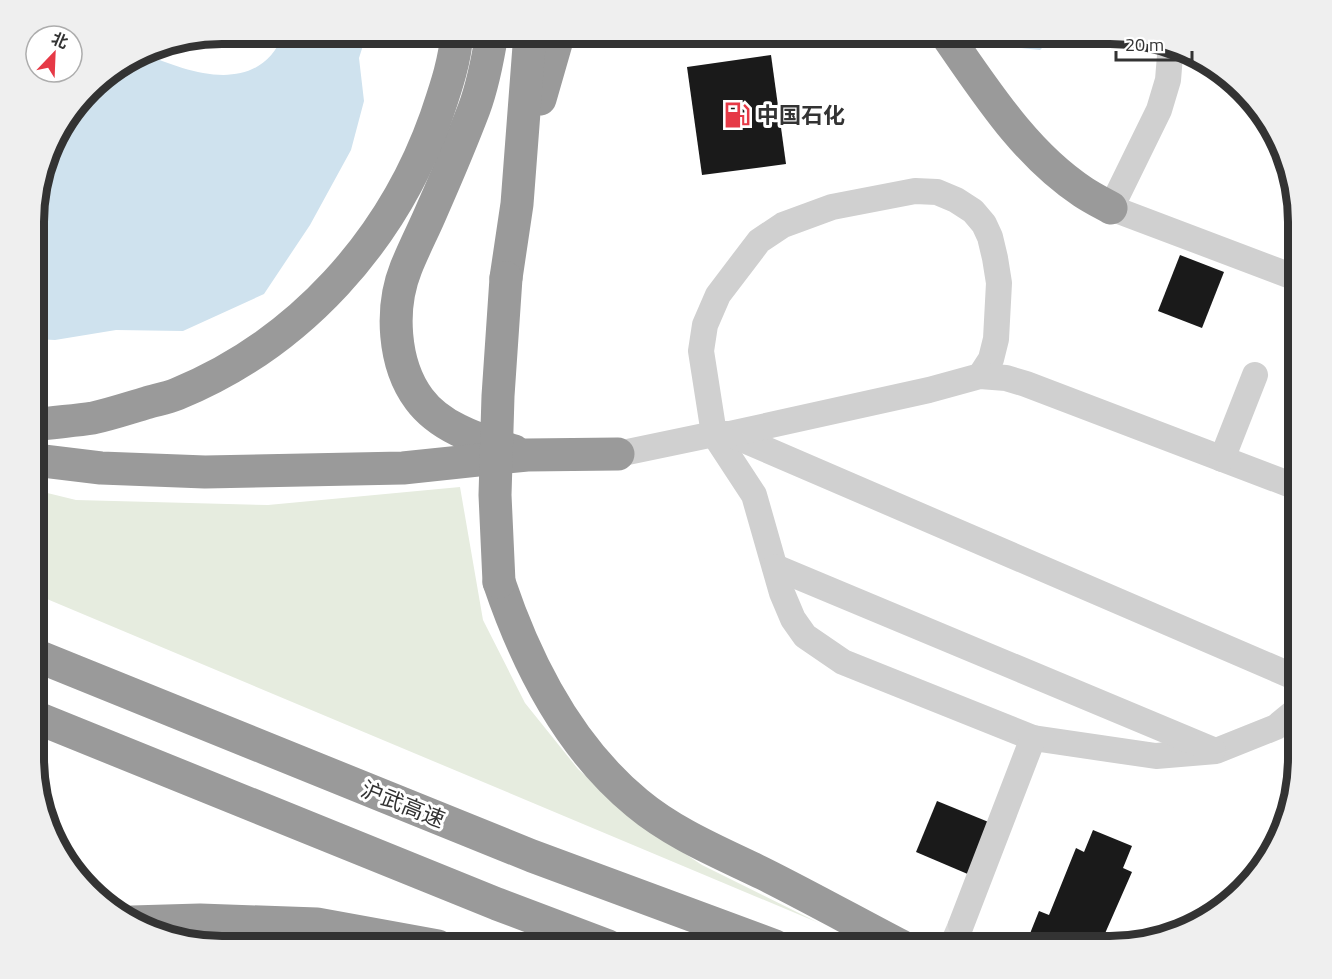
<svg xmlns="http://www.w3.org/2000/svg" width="1332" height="979" font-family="'Titillium Web','Noto Sans SC',sans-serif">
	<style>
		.green { fill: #e6ecdf }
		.water { fill: #cfe2ee }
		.building { fill: #1a1a1a }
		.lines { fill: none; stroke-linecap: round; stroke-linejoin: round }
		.minor-tunnel { stroke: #d6d6d6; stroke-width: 26; stroke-dasharray: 26 13; stroke-linecap: butt }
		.minor { stroke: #d0d0d0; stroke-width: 26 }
		.highway { stroke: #9a9a9a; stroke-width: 33 }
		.highway-bridge { stroke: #9a9a9a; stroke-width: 33 }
		.labels { text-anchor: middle; stroke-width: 6; stroke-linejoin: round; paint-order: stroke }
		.poi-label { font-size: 22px; font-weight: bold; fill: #333; stroke: #fff; text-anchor: start }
		.street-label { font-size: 22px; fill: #333; stroke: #fff }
		.rim { fill: none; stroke: #333; stroke-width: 8 }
	</style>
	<rect width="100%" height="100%" fill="#fff"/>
	<path class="green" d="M460,487L483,620L525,703L578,769L631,818L702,865L819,923L35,594V490L76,500L268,505Z"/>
	<g class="water">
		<path d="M284,33H367L359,58L364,101L351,150L310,225L264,294L183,331L116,330L55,340L35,339V197L58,128L98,80L143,53C191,74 259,97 284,33Z"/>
		<path d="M1010,33H1057L1040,50L1021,48Z"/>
	</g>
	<g class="building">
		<path d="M771,55L786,164L702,175L687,67Z"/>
		<path d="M1180,255L1224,272L1202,328L1158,311Z"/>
		<path d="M937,801L991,823L970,875L916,852Z"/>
		<path d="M1093,830L1132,846L1123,868L1132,872L1103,938L1118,944L1110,946H1025L1039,911L1049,915L1076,848L1084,852Z"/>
	</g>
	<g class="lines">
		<path class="minor-tunnel" d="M952,946L961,925"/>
		<g class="minor">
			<path d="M1171,43L1168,80L1159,110L1111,208L1299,279"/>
			<path d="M980,376L991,359L996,339L999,283L995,258L990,237L984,224L973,211L956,200L937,192L915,191L832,207L783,225L759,241L718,295L705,325L701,351L714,434L754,495L782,593L793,619L805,636L843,662L1033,738L1156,756L1216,751L1276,727L1299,708"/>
			<path d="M730,434L1299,679"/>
			<path d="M618,454L714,434H730L929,390L980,376L1006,378L1026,384L1299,488"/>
			<path d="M1222,459L1255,375"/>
			<path d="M775,567L1213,750"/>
			<path d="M961,925L1033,738"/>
		</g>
		<g class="highway">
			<path d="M492,33C488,58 483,85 474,109C461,143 447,176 432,210C424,229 414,248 406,268C390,308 393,364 419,399C441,429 481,440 514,451"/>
			<path d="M945,33C985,90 1024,153 1083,192C1092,198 1102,203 1111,208"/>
			<path d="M540,99L559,33"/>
			<path d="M506,278L517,204L530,33"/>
			<path d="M35,425C54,422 74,421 93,418C111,414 129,408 146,403C156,400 167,398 177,394C299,344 392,241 436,117C445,90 455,62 457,33"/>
			<path d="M35,460L101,468L205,472L403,468L527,455L618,454"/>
			<path d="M499,582C527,665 569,747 637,803C674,834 721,853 764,874C810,897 855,922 901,946"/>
			<path d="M35,655L532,856L775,946"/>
			<path d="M35,717L497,904L608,946"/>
			<path d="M132,922L200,920L317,924L438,946"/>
		</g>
		<path class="highway-bridge" d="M499,582L495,495L498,396L506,278"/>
	</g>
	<defs>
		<g id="fuel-bare" transform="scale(2.07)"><path d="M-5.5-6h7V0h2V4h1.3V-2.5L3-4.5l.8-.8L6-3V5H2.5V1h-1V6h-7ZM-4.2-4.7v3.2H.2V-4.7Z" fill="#e63946" stroke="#fff" stroke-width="2.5" paint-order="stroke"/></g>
	</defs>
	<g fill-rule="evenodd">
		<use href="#fuel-bare" x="737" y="115"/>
	</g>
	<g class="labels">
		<g class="poi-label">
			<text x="757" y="123">中国石化</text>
		</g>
		<g class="street-label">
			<text transform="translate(403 804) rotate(22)" y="8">沪武高速</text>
		</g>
	</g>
	<path d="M0 0H1332V979H0ZM222 44H1110A178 178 0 0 1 1288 222V758A178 178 0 0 1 1110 936H222A178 178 0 0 1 44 758V222A178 178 0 0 1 222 44Z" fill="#efefef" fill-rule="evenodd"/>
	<path class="rim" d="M222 44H1110A178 178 0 0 1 1288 222V758A178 178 0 0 1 1110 936H222A178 178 0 0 1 44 758V222A178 178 0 0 1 222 44Z"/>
	<g transform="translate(54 54) rotate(23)"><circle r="28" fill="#ffffff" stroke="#adadad" stroke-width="1.5"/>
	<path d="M0-4.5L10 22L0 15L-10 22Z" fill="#e63946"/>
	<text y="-9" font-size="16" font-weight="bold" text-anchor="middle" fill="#333333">北</text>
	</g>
	<path d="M1116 51v9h76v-9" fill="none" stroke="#333333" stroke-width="3"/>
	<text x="1125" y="51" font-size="18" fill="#333333" stroke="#ffffff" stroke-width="4.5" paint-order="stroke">20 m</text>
</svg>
